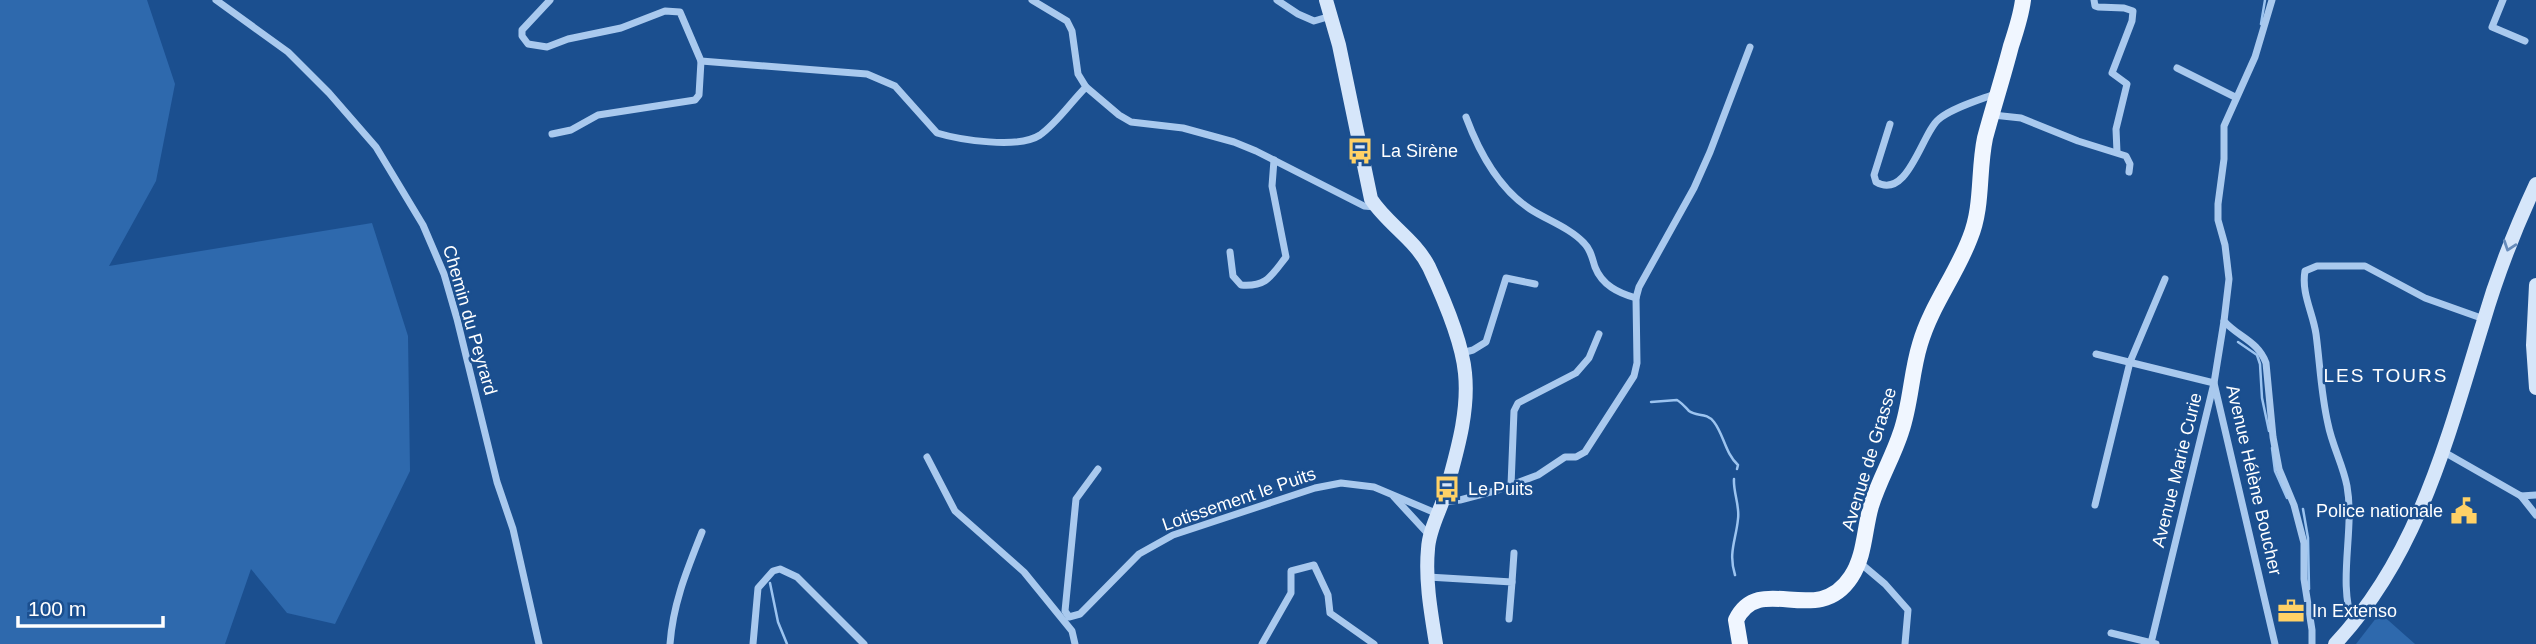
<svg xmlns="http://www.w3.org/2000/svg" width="2536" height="644" font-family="Helvetica,sans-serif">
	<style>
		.green { fill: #2e69ad }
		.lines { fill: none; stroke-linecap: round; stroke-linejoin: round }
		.stream { stroke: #9cc4f0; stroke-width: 2.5 }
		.street { stroke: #a9c9ee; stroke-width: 7 }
		.secondary { stroke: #d6e6fa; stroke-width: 14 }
		.primary { stroke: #f0f6ff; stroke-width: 16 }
		.oneway { stroke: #668bba }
		.labels { text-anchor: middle; stroke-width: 5; stroke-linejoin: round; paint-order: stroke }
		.poi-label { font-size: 18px; fill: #fff; stroke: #1b4f8f; text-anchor: start }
		.street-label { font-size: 18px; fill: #fff; stroke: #1b4f8f }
		.neighbourhood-label { font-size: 19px; letter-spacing: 2px; fill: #fff; stroke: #1b4f8f }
	</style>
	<rect width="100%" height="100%" fill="#1b4f8f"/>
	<g class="green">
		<path d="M0,0H147L175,84L156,181L109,266L372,223L408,336L410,471L335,624L287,613L251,569L225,644H0Z"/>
		<path d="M2380,613L2415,644H2356Z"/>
	</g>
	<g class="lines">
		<g class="stream">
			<path d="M2261,24L2265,0"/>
			<path d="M2238,342L2257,355L2260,364L2262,398L2269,431"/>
			<path d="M1651,402L1677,400C1682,403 1685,407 1689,411C1697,417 1706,412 1714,422C1724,435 1725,453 1738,465L1737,469"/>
			<path d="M2272,448L2275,471L2287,498"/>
			<path d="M1734,479C1733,492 1740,506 1738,519C1736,540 1728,553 1735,575"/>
			<path d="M2303,509L2308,538L2309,589"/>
			<path d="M770,583L778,622L787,644"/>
		</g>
		<g class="street">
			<path d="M216,0L288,52L329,93L376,147L423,225L444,274L457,319L497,482L513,529L539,644"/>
			<path d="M550,0L522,30V36L528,44L547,47L568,39L621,28L665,11L680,12L701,61L867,74L895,86L937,133C960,140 1019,149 1040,135C1057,123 1071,102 1086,87L1119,115L1131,122L1183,128L1234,142L1256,151L1364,206L1375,207"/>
			<path d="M1032,0L1067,21L1072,31L1078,74L1086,87"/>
			<path d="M1277,0L1298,14L1314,21L1331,16"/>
			<path d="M2094,0L2095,6L2098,7L2124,8L2133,11L2132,21L2112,73L2127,84L2116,129L2117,152"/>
			<path d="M2272,0L2255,57L2224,126V159L2218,204V220L2225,245L2229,279L2224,321C2238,337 2258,341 2266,363L2273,437L2279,469L2294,505L2304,543V579L2312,630V644"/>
			<path d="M2503,0L2492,27L2525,41"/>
			<path d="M2177,68L2235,97"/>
			<path d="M1993,115L2021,118L2078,141L2126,156L2130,164L2129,172"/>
			<path d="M1466,117C1479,152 1498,188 1530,209C1547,220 1570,228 1584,243C1591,250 1592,258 1595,267C1602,285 1618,293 1636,298"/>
			<path d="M1890,124L1874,175L1876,182C1908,201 1922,132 1939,119C1952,108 1979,100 1995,94"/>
			<path d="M552,134L571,130L598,115L695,100L699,95L701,61"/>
			<path d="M1230,252L1233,276L1241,285C1267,287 1271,276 1286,257L1272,186L1274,160"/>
			<path d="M2224,321L2214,383L2275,644"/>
			<path d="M1462,353L1473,350L1486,342L1506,278L1535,284"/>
			<path d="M2096,354L2214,383L2151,643"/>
			<path d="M2444,452L2521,496L2536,495"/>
			<path d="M927,457L955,511L1024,572L1072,631L1075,644"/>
			<path d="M1098,469L1076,499L1065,611L1069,617L1080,614L1139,554L1173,535L1315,488L1341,483L1374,487L1438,514"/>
			<path d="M1511,485L1514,411L1518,403L1576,373L1589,358L1599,334"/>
			<path d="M2521,496L2536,515"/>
			<path d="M1394,497L1429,535"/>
			<path d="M1443,502L1460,500L1498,490L1538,475L1565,457H1576L1585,452L1634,376L1637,363L1636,298L1639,287L1694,188L1710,152L1750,47"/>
			<path d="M2095,505L2130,362L2165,279"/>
			<path d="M1859,562L1885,584L1908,610L1905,644"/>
			<path d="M1428,577L1512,582L1509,619"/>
			<path d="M1512,582L1514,553"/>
			<path d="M2353,624C2337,581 2355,531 2347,486C2343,465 2332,445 2328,424C2321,394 2320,364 2316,334C2313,313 2301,293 2305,271L2317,266H2365L2425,298L2484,319"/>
			<path d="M2111,633L2156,644"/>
			<path d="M670,644C673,603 687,570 702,532"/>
			<path d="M753,644L758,588L773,571L780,569L797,577L864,644"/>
			<path d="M1262,644L1291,593V571L1314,565L1328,595L1330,613L1374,644"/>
		</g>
		<g class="secondary">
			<path d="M1326,0L1339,45L1371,199C1387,224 1415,239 1429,267C1443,297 1462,340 1465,373C1469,412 1457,451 1447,488C1442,508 1429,528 1428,549C1425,580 1431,613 1436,644"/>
			<path d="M2536,285L2533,345L2536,388"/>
			<path d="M2335,644C2419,555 2448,436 2483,323C2497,275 2515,229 2536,184"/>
		</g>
		<path class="primary" d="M1740,644L1736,620C1760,571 1817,629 1851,577C1865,556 1864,530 1871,506C1879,480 1893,457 1901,432C1911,403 1911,373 1920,344C1931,306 1956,275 1970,238C1983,207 1978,171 1985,138C1993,108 2003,77 2011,46C2016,31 2021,16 2023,0"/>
	</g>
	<defs><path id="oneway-chevron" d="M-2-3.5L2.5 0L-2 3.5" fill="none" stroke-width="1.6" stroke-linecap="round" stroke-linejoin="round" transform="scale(1.75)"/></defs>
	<use class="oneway" href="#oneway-chevron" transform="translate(2509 246) rotate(109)"/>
	<defs>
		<g id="bus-bare" transform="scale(2.1)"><path d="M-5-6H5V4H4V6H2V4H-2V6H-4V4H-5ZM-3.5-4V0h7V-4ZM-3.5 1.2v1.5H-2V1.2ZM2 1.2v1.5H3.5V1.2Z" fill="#ffd166" stroke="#1b4f8f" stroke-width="2.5" paint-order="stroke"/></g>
		<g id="civic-bare" transform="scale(2.1)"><path d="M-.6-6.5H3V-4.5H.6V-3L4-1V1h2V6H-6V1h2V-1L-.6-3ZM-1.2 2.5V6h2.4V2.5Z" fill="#ffd166" stroke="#1b4f8f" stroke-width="2.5" paint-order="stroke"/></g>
		<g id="office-bare" transform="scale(2.1)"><path d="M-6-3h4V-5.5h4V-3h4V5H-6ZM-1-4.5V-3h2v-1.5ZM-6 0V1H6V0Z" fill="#ffd166" stroke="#1b4f8f" stroke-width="2.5" paint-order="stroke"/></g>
	</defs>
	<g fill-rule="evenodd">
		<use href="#bus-bare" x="1360" y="151"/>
		<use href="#bus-bare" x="1447" y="489"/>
		<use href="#civic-bare" x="2464" y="511"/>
		<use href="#office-bare" x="2291" y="611"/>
	</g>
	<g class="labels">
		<g class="poi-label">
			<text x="1381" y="157">La Sirène</text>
			<text x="1468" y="495">Le Puits</text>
			<text x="2443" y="517" text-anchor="end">Police nationale</text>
			<text x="2312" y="617">In Extenso</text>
		</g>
		<g class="street-label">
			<text transform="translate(470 320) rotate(74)" y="6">Chemin du Peyrard</text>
			<text transform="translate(1869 459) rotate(-73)" y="6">Avenue de Grasse</text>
			<text transform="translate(2177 470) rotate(-76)" y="6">Avenue Marie Curie</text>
			<text transform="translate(2254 480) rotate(77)" y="6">Avenue Hélène Boucher</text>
			<text transform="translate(1239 499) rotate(-19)" y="6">Lotissement le Puits</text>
		</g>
		<g class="neighbourhood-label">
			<text x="2386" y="382">LES TOURS</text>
		</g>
	</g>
	<path d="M18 616v10h145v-10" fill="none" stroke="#ffffff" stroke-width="3.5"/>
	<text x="28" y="616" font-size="21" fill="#ffffff" stroke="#1b4f8f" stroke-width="5" paint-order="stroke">100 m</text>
</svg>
